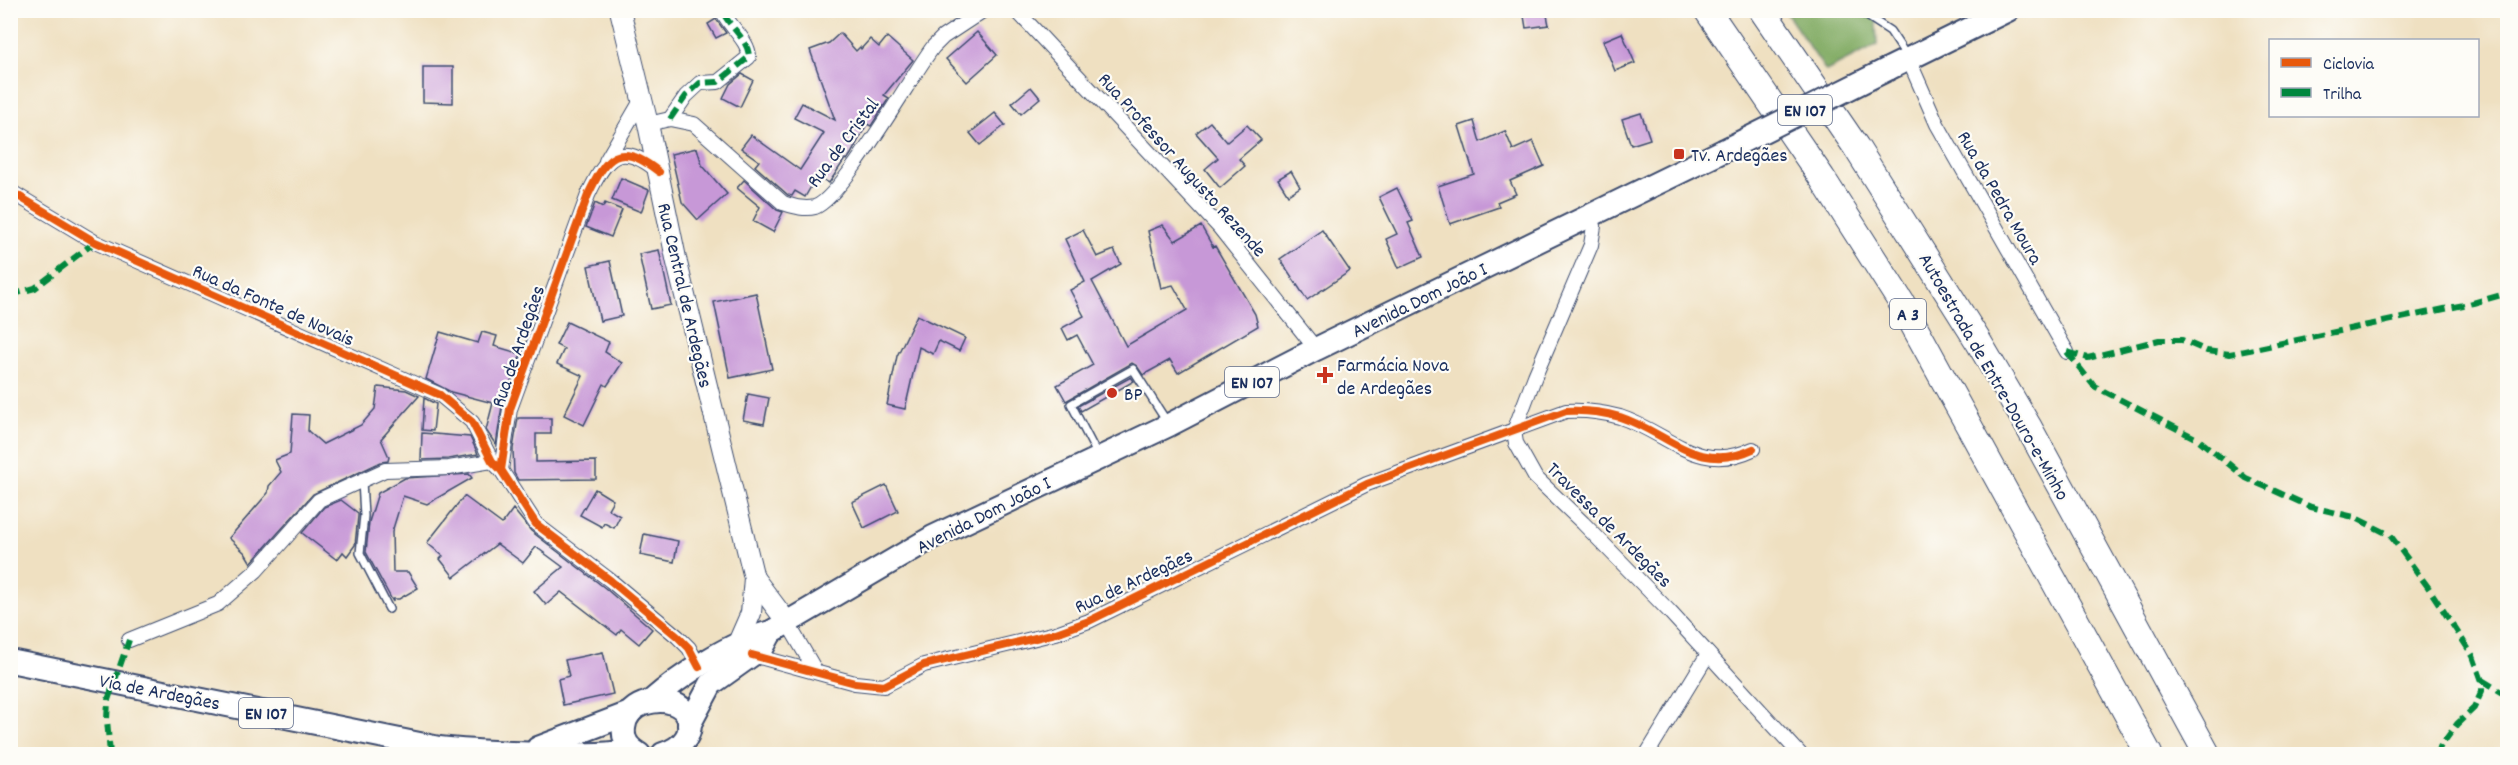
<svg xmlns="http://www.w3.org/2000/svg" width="2518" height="765" font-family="Dekko,sans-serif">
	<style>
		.forest { fill: #80aa62; stroke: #4e6c60; stroke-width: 1.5 }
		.building { fill: #c798d7 }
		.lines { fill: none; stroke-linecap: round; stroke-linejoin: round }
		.lane-casing { stroke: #3b4a6d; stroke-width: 10 }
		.street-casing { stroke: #3b4a6d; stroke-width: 16 }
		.secondary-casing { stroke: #3b4a6d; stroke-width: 22 }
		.primary-casing { stroke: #3b4a6d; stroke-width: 26 }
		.highway-casing { stroke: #3b4a6d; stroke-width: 28 }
		.lane { stroke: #fff; stroke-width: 7 }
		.street { stroke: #fff; stroke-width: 14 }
		.secondary { stroke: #fff; stroke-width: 20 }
		.primary { stroke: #fff; stroke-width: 22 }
		.highway { stroke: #fff; stroke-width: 26 }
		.primary-bridge-casing { stroke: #3b4a6d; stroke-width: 26; stroke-linecap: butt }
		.primary-bridge { stroke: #fff; stroke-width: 22 }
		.quiet { stroke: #00873e; stroke-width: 6; stroke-dasharray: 12 6; stroke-linecap: butt }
		.cycleway-casing { stroke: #fdfcf7; stroke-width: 11 }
		.cycleway { stroke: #e8590c; stroke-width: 8 }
		.poi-dot { fill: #c8321e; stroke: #fdfcf7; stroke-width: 2 }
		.labels { text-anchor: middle; stroke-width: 4.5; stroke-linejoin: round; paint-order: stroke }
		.shield { fill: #fdfcf7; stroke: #5f6c8c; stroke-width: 1.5 }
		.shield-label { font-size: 18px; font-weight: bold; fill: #1b2f5e }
		.street-label { font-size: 20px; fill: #1b2f5e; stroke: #fdfcf7 }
		.poi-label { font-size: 20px; fill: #1b2f5e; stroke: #fdfcf7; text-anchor: start }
	</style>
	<rect width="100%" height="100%" fill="#fdfcf7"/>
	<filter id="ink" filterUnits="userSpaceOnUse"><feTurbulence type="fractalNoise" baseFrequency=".0167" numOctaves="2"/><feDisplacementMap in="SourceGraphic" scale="12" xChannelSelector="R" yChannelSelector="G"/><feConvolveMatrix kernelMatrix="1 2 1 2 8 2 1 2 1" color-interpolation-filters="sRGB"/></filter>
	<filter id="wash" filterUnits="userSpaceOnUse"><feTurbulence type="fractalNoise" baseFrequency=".008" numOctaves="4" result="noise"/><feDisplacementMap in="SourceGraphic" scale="24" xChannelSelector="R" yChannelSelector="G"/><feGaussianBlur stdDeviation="1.35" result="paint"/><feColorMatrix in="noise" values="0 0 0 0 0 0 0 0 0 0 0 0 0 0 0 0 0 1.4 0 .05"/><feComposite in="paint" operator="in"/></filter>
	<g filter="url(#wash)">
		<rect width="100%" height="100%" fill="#efe0c1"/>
		<path class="forest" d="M1785,11H1884L1876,22L1877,45L1826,71Z"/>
		<g id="blocks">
			<g class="building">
				<path d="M1523,10H1546L1549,25L1526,28Z"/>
				<path d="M716,19L726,33L716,38L708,24Z"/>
				<path d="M977,32L997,55L967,82L946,59Z"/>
				<path d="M840,33L856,51L860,47L861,49L870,39L879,47L887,37L913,60L884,95L889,98L871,126L867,124L851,154L847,160L845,159L829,183L817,176L805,197L795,191L792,196L788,195L755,166L759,161L741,148L751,135L800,170L824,133L794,118L802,103L835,120L810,50L829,43Z"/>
				<path d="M1622,33L1635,63L1615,71L1603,41Z"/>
				<path d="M423,67H453V103L423,102Z"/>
				<path d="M742,74L753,80L740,107L723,98L730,84Z"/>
				<path d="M1031,87L1040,98L1021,114L1012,103Z"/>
				<path d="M995,113L1005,125L980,145L970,133Z"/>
				<path d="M1641,113L1650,139L1631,145L1622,119Z"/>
				<path d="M1474,121L1480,142L1505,131L1513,150L1533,141L1544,166L1510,181L1516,194L1497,202L1499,207L1450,224L1438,186L1474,174L1459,126Z"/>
				<path d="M1210,122L1227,142L1247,125L1261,140L1239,159L1245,166L1220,188L1205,169L1218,158L1196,133Z"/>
				<path d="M697,148L702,165L727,194L698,220L682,202L671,154Z"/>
				<path d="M1291,171L1300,187L1288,195L1278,179Z"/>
				<path d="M621,178L649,190L641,212L612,200Z"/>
				<path d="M744,180L777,210L783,212L773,232L753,221L760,207L737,188Z"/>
				<path d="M1397,188L1413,221L1408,223L1423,257L1399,268L1386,239L1397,234L1379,197Z"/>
				<path d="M595,203L603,207L605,203L622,210L611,237L586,227Z"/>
				<path d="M1163,225L1175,241L1201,226L1213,247L1215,246L1255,314L1258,326L1178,373L1170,360L1143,375L1137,366L1132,363L1066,401L1057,385L1093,365L1077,335L1068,340L1062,328L1084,316L1070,290L1085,282L1065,239L1083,230L1097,257L1114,250L1121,264L1092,281L1126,346L1187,310L1173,285L1161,288L1148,231Z"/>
				<path d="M1322,230L1350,271L1307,300L1280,259Z"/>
				<path d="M659,250L671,305L651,309L639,254Z"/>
				<path d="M610,261L622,316L600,321L588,266Z"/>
				<path d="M756,293L772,369L730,378L714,302Z"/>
				<path d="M917,315L965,338L959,351L939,341L933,354L919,347L905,409L887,405L897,356Z"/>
				<path d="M567,322L609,342L605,352L622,363L607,386L604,384L584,425L564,415L583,376L557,364L564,349L556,345Z"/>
				<path d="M440,332L478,343L482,332L497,336L494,346L521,354L502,406L496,445L486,430L493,403L451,392L426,379Z"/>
				<path d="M1131,377L1134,381L1081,411L1078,406Z"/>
				<path d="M378,387L406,390L419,396L381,439L389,457L388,461L381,462L313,494L251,563L245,553L229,538L268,493L269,486L281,472L275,460L290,454L293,414L309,415L308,431L323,444L361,425L375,409Z"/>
				<path d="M748,394L769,398L764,424L743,420Z"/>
				<path d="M424,398L436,404L433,431L422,430Z"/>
				<path d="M518,418H551V434H536V462L596,461V479L518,480L514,473L513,449Z"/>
				<path d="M422,433L470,437L478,454L448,459L421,460Z"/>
				<path d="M469,474L472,478L427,504L403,496L392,532L393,572H408L418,588L399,599H393V602L366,552L369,522L378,493L405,478Z"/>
				<path d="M886,485L898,511L864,528L852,502Z"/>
				<path d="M595,489L613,500L608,509L620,516L614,528L604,523L602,527L580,515Z"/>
				<path d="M464,496L502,524L513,509L531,531L605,588L652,629L639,644L621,629L617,635L561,592L546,605L534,591L563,567L536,547L523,563L497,544L454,577L440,559L443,556L427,543Z"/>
				<path d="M341,500L358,513V516L355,545L347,556L343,552L337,560L302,533L324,507Z"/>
				<path d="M644,534L678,541L674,562L640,555Z"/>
				<path d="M603,652L613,694L563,705L558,679L569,676L565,660Z"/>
			</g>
		</g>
	</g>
	<g filter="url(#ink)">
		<use href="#blocks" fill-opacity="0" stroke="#3b4a6d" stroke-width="1.5"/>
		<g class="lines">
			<g class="lane-casing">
				<g id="lane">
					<path d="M1858,10L1890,31L1906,55"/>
					<path d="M1097,454L1071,404L1133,369L1167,422"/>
					<path d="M362,481L364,516L360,553L389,609"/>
				</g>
			</g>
			<g class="street-casing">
				<g id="street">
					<path d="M1016,10L1219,227L1316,349"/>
					<path d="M1908,58L1937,124L2067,352"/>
					<path d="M670,119L686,96L700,83L718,82L749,57C749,40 728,26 722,10"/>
					<path d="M648,124L670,119L694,124L783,203C793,206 804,210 815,207C842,198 911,76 933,47L943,37L984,10"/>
					<path d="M606,161L642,99"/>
					<path d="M659,172C619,139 606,157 588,195L510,409L501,470L536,524L611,581L678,637L689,648L699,667"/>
					<path d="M10,191L95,242L440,395L472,422L492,461L501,470"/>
					<path d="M1591,216L1594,226L1591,245L1535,376L1514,431L1516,443L1535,477L1583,523L1669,611L1800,754"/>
					<path d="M787,622L815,670"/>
					<path d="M129,640L218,604L256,571L319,500L385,470L449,468L492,461"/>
					<path d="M752,655L855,683L884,686L924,665L1056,633L1089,621L1367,484L1566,411C1584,410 1602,412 1620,417C1669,433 1698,475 1753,449"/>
					<path d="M1647,754L1708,654"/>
				</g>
			</g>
			<g class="secondary-casing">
				<g id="secondary">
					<path d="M620,10L648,124L677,263L754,578L751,613L737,645"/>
					<path d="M754,578L787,622"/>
				</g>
			</g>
			<g class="primary-casing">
				<g id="primary">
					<path d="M1888,69L2008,10"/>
					<path d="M10,661L439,748C474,752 509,753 545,754C574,754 604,756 632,750"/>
					<path d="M650,702C681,675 731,642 771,632L933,537L1169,425L1316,349L1723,151"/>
					<path d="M689,725L711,684L763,647L771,632"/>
					<path d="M538,748L630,713"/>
					<path d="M639,754C630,749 622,740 624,728C625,717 632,708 643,704C691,688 709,740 663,754"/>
				</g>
			</g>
			<g class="highway-casing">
				<g id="highway">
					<path d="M1707,10L1822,178L1901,302L2149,754"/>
					<path d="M1762,10L1856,147L1978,341L2028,426L2207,754"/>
				</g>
			</g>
			<use href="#lane" class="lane"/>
			<use href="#street" class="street"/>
			<use href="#secondary" class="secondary"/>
			<use href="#primary" class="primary"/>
			<use href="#highway" class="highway"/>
			<g class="primary-bridge-casing">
				<path id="primary-bridge" d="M1723,151L1888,69"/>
			</g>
			<use href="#primary-bridge" class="primary-bridge"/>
			<g class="quiet">
				<path d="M670,119L686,96L700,83L718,82L749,57C749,40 728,26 722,10"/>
				<path d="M10,295L35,288L95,242"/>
				<path d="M2067,352L2094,386L2199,440L2246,478L2311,507L2354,517L2390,535L2428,587L2473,656L2482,681V691L2474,708L2457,724L2435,754"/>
				<path d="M2067,352L2088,358L2159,340H2182L2207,351L2230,354L2473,303L2508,293"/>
				<path d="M2482,680L2508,696"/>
				<path d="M110,754L107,720L108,700L129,640"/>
				<path d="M569,754H570"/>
			</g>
			<g class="cycleway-casing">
				<g id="cycleway">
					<path d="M659,172C619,139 606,157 588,195L510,409L501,470L536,524L611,581L678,637L689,648L699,667"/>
					<path d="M10,191L95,242L440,395L472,422L492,461L501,470"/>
					<path d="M752,655L855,683L884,686L924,665L1056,633L1089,621L1367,484L1566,411C1584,410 1602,412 1620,417C1669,433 1698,475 1753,449"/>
				</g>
			</g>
			<use href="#cycleway" class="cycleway"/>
		</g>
	</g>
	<g class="poi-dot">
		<rect x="1673" y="148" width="12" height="12" rx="3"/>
		<path d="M1322 366h6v6h6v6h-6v6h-6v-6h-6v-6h6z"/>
		<circle cx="1112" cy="393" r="6"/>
	</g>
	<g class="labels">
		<g class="shield">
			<rect x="1778" y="95" width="54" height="30" rx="4.5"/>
			<rect x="1890" y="299" width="36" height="30" rx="4.5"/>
			<rect x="1225" y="367" width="54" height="30" rx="4.5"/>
			<rect x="239" y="698" width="54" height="30" rx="4.5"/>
		</g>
		<g class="shield-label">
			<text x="1805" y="116">EN 107</text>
			<text x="1908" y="320">A 3</text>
			<text x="1252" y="388">EN 107</text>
			<text x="266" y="719">EN 107</text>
		</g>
		<g class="street-label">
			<text transform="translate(842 142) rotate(-53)" y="7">Rua de Cristal</text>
			<text transform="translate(1183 164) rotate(48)" y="7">Rua Professor Augusto Rezende</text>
			<text transform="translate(2001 197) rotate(60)" y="7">Rua da Pedra Moura</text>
			<text transform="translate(686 295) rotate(77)" y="7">Rua Central de Ardegães</text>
			<text transform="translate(1419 299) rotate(-26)" y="7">Avenida Dom João I</text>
			<text transform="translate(274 304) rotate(24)" y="7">Rua da Fonte de Novais</text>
			<text transform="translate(517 346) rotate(-71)" y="7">Rua de Ardegães</text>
			<text transform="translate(1995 376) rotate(60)" y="7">Autoestrada de Entre-Douro-e-Minho</text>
			<text transform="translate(983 514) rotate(-27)" y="7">Avenida Dom João I</text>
			<text transform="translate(1610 524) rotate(45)" y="7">Travessa de Ardegães</text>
			<text transform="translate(1133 580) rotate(-25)" y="7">Rua de Ardegães</text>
			<text transform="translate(160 691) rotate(11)" y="7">Via de Ardegães</text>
		</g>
		<g class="poi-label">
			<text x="1691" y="161">Tv. Ardegães</text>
			<text x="1337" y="371">Farmácia Nova<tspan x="1337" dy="23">de Ardegães</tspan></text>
			<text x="1124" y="400">BP</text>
		</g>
	</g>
	<rect width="2518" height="765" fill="none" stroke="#fdfcf7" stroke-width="36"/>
	<rect x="2269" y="39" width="210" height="78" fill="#fdfcf7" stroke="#a3aaba" stroke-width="1.5"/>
	<rect x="2281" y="58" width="30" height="9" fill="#e8590c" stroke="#a3aaba" stroke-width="1.5"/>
	<text x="2323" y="69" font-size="18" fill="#1b2f5e">Ciclovia</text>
	<rect x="2281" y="88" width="30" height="9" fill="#00873e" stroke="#a3aaba" stroke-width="1.5"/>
	<text x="2323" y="99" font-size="18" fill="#1b2f5e">Trilha</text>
</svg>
